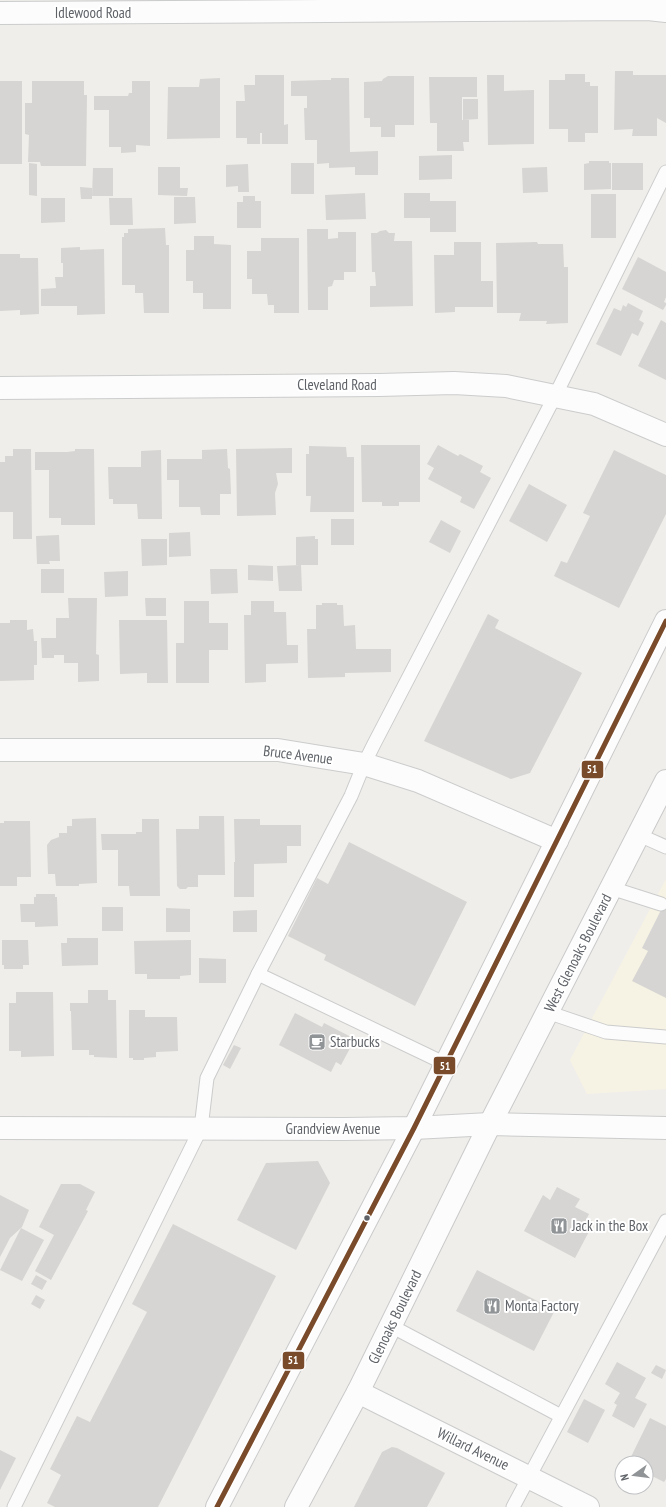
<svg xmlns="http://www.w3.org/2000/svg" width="666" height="1507" font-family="'PT Sans Narrow',sans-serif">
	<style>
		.commercial { fill: #f7f3e4 }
		.building { fill: #d6d5d3 }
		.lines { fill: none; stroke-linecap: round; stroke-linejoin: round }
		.service-casing { stroke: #cbcccc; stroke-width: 15 }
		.minor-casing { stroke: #cbcccc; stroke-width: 24 }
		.tertiary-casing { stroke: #cbcccc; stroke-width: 24 }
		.secondary-casing { stroke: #cacacb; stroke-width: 24 }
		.service { stroke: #fdfcfc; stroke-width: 13 }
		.minor { stroke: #fdfcfc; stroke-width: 22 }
		.tertiary { stroke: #fdfcfc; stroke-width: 22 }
		.secondary { stroke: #fdfcfc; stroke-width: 22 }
		.bus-1-casing { stroke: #fff; stroke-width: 8 }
		.bus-1 { stroke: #7a4b2a; stroke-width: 5 }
		.bus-dot { fill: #5f6368; stroke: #fff; stroke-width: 1.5 }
		.labels { text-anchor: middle; stroke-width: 4; stroke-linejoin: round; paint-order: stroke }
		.street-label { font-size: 15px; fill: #5f6368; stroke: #fff }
		.poi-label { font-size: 15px; fill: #5f6368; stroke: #fff; text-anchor: start }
		.line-badge { stroke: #fff; stroke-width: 1.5 }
		.badge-label { font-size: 11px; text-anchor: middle; font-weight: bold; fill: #fff }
	</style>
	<rect width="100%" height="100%" fill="#efeeea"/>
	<path class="commercial" d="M666,879V1089L587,1094L570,1060Z"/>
	<g class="building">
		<path d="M615,71H633V75H666V123L657,118V136H632L633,129L614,130Z"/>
		<path d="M565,74H585V82H590V86H598V133H585V142H568V129H549V80H565Z"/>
		<path d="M255,75H284V125L288,124V144H262V133H260V144H247V138H236V101H245L244,85H255Z"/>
		<path d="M487,75H504V91L534,90V144L488,145Z"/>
		<path d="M388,76H414V125H395V137H381V127H370V118H364V82L382,81L383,79Z"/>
		<path d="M429,77H477V97H462V120H469V142H463L464,151H437V123H430Z"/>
		<path d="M220,78V138L167,139L168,87H199L200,79Z"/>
		<path d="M331,78H349L350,152L378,151V175H355V167L329,168V163L317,164V140H305L304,108H307V96H291V81L323,80H331Z"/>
		<rect x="0" y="81" width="22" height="83"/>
		<path d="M32,81H84V95H87L86,166H41L40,162H28L29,135L25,134V103H32Z"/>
		<path d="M132,81H150V146L136,145V152L121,153V147H109V110H94V96H128L129,93H132Z"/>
		<path d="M463,99H478V119L463,120Z"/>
		<path d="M452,155V179L419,180V156Z"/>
		<path d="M589,161H609V163H611V189L584,190V164L589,163Z"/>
		<path d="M29,163L37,164V196L29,195Z"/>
		<rect x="291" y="163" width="23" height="31"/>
		<rect x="612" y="163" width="31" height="27"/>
		<path d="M248,164L249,192H238V186L226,187V165Z"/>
		<path d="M158,167H180V188H188L187,196L158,195Z"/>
		<path d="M547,167L548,192L523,193L522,168Z"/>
		<path d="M93,168H113V196H92Z"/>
		<path d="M80,187L92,188V199H81Z"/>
		<path d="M365,193L366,219L326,220L325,195Z"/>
		<path d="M404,193H430V201H456V232H430V218H404Z"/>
		<rect x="591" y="194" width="25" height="44"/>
		<path d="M243,196H255V201H261V228H237V202H243Z"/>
		<path d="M174,197H195L196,223L174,224Z"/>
		<path d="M41,198H65V222L41,223Z"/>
		<path d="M109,198H132L133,225H110Z"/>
		<path d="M165,228L166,245H169V313H144L143,293H135V285H122V237H124V233H128V229Z"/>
		<path d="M307,229H328V239L338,238V232H356V272H344V280H334L332,286L328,287V310H308Z"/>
		<path d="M386,230L389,233H395L394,241H412L413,306L370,307V286H376L375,272H372L371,233H377L380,231Z"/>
		<path d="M194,236H214V244L231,245V309H203V293H193V281H186V250H194Z"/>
		<path d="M261,238H299V313H274V305H268L267,294H252V279H247V251H261Z"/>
		<path d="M454,242H481V281H493V307H455V312L435,313L434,255H454Z"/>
		<path d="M537,242L538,244H563L564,267H568V323L546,324L547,321H519L521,313H497L496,243Z"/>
		<path d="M80,247V250L104,249L105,314L77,315V306H41V289L56,288L55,277H63V263H61V248Z"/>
		<path d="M0,254H20V258H38L39,314L20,315V310L0,311Z"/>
		<path d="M638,257L666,272V297L664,302L666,303V305L663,310L622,289Z"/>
		<path d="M628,303L643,311L639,320L644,323L638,336L632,333L621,356L596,344L614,308L621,311L623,305L626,307Z"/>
		<path d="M661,320L666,323V380L638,366Z"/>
		<path d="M361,445H420V502H399V506H382V502H362Z"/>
		<path d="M438,445L458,456L460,454L483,466L480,472L491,478L474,509L460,502L462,497L428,479L434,468L427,464Z"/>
		<path d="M309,446L346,447L347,457H354V512H310L311,496H306V454H309Z"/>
		<path d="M292,448V473H276L278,484L275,493L276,515L237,516L236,449Z"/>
		<path d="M13,449H31L32,539H13V512H0V462H5V456H13Z"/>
		<path d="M75,449H94L95,525H61V518H49V470H35V452H67L75,451Z"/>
		<path d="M227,449L228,468L230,469L231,494H220V515H201L200,507H179V480H167V459H202V450Z"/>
		<path d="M161,450L162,519H138L137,504H113V499H109L108,467H141V451Z"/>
		<path d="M614,450L666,475V514L619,608L554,576L561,561L567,563L590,516L583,513Z"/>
		<path d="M529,484L567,505L547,542L509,521Z"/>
		<rect x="331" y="519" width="23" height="26"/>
		<path d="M441,520L461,531L450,553L429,542Z"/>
		<path d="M190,532L191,556L169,557V533Z"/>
		<path d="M59,535L60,561H49L50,564H37L36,536Z"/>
		<path d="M315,536V539H318V565H296V537Z"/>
		<path d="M141,539H167V565L142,566Z"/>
		<path d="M248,565L273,566V581L248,580Z"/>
		<path d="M301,565L302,591H279L277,566Z"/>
		<rect x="41" y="569" width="23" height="24"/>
		<path d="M210,569H237L238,593L211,594Z"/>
		<path d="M128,571V596L105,597L104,572Z"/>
		<path d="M68,598H97L96,654L99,655V681L78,682V663H64V655H54V658H42L41,638H56V618H69Z"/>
		<path d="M145,598H166V616H146Z"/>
		<path d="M184,601H209V623H228V650H209V683H176V643H184Z"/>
		<path d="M251,601H274V612H286L287,645H298V663L266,664V682L245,683L244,615H251Z"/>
		<path d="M322,603H337V605H343L344,626L355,625L356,649H391V672L345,673V677L308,678L307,629H316V605H322Z"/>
		<path d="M488,614L499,620L495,628L582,673L530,773L511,779L424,741Z"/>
		<path d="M10,620H27V630L33,629L34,641H37V665H34V680L0,681V623H10Z"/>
		<path d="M119,620H167L168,683H147V673L120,674Z"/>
		<path d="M199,816H224L225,875H198V887H188L186,889H180L177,886L176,829H199Z"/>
		<path d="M96,818L97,883L79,884V886H56L55,874H48L47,845L51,840L59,837V833H67V826H72V819Z"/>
		<path d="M142,819H159L160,896H130L129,886H118V850H102L101,834H136V832H142Z"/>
		<path d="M234,819H260V825H301V846H287V863L254,864V897H234V862H235Z"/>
		<path d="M4,821H30L31,877H17V886H0V823H4Z"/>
		<path d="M349,842L467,902L415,1006L324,960L326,955L288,936L317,878L328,884Z"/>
		<path d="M36,894H55V897H57L58,926L35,927V922H21L20,904H34V897H36Z"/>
		<path d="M666,900V998L632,981L648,951L642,948Z"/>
		<rect x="102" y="907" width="21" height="24"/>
		<path d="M166,908L190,909V932H166Z"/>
		<path d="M257,910V932H233V911Z"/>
		<path d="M67,938H98V965L62,966L61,943H67Z"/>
		<path d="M2,940H28L29,965H23V969H4V965H2Z"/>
		<path d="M191,940V975L180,976V979H147V974H135L134,941Z"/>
		<path d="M199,958L226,959V983H199Z"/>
		<path d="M88,990H108V1000H116L117,1058L94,1057V1055H89V1050H72L71,1011H70V1003H88Z"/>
		<path d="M16,992H53L54,1056L21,1057V1051H9V1003H16Z"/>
		<path d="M129,1010H145V1017H177L178,1051L156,1052V1057L144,1058V1060H133V1058H129Z"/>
		<path d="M295,1013L322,1027L324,1023L355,1039L341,1065L336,1062L331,1072L279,1045Z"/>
		<path d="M234,1045L241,1048L230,1069L223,1065Z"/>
		<path d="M318,1161L330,1183L296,1250L237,1220L266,1163Z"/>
		<path d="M61,1184H80L95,1192L86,1210L88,1211L51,1280L35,1271L54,1235L39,1227Z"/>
		<path d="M557,1187L580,1199L575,1207L589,1214L587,1218L594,1222L575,1258L524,1231L543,1195L550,1200Z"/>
		<path d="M0,1195L29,1210L22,1227L10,1238L0,1257Z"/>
		<path d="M173,1224L276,1276L158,1507H55L47,1503L61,1475L50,1469L77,1416L90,1422L147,1312L132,1304Z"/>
		<path d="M21,1228L44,1240L22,1281L0,1270Z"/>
		<path d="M477,1270L555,1310L534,1351L456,1311Z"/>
		<path d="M36,1275L47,1281L42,1290L31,1284Z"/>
		<path d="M36,1295L45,1300L40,1309L31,1304Z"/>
		<path d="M617,1362L646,1378L635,1398L647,1404L634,1428L612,1416L617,1405L614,1403L620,1393L605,1384Z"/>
		<path d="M656,1365L666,1370L662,1379L651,1373Z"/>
		<path d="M584,1399L605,1410L588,1443L567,1432Z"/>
		<path d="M650,1418L666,1426V1479L664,1482L646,1473V1463H628Z"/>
		<path d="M392,1447L397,1448L445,1473L427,1507H354L382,1452Z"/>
		<path d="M0,1450L16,1458L0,1490Z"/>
	</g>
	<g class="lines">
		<g class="service-casing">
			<g id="service">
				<path d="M639,835L666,847"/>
				<path d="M611,888L661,904"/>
				<path d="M258,974L446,1064"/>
				<path d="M547,1012L606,1032L666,1037"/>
				<path d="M391,1326L561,1416"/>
				<path d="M14,1507L201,1128L207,1078L258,974L351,796L364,764L374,744L555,396L666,172"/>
				<path d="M513,1507L666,1221"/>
			</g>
		</g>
		<g class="minor-casing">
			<g id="minor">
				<path d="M0,13L648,9L666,11"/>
				<path d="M0,388L379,385L454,383L506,386L594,404L666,435"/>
				<path d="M0,750H278L364,764L418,781L557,841"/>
				<path d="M358,1392L588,1507"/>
			</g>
		</g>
		<g class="tertiary-casing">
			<path id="tertiary" d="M0,1128L344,1129L414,1128L490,1124L666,1128"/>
		</g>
		<g class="secondary-casing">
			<g id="secondary">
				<path d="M217,1507L414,1128L666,621"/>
				<path d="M296,1507L358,1392L490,1124L666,781"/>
			</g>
		</g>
		<use href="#service" class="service"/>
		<use href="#minor" class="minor"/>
		<use href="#tertiary" class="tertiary"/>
		<use href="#secondary" class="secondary"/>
		<g class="bus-1-casing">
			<path id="bus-1" d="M217,1507L414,1128L666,621"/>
		</g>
		<use href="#bus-1" class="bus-1"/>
	</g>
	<defs>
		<g id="cafe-square" transform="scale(0.9)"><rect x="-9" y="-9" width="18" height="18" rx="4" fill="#919496" stroke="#fff"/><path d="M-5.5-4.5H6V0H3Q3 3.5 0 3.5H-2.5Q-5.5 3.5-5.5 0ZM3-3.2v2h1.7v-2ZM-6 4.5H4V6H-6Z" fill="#fff"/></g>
		<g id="restaurant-square" transform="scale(0.9)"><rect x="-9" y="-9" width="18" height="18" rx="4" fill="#919496" stroke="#fff"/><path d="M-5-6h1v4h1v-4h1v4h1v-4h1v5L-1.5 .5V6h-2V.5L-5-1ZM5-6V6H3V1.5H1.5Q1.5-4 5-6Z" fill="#fff"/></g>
	</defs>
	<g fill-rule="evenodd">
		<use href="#cafe-square" x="317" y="1042"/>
		<use href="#restaurant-square" x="559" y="1226"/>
		<use href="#restaurant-square" x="492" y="1306"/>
	</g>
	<circle class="bus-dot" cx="367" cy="1218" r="3.5"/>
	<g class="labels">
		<g class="street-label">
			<text x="93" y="18">Idlewood Road</text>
			<text x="337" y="390">Cleveland Road</text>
			<text transform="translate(298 755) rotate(7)" y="5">Bruce Avenue</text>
			<text transform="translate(578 953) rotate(-63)" y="5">West Glenoaks Boulevard</text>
			<text x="333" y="1134">Grandview Avenue</text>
			<text transform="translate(395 1317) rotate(-64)" y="5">Glenoaks Boulevard</text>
			<text transform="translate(473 1449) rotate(26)" y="5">Willard Avenue</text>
		</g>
		<g class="poi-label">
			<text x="330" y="1047">Starbucks</text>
			<text x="572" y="1231">Jack in the Box</text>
			<text x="505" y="1311">Monta Factory</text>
		</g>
	</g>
	<g class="line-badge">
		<rect x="581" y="760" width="23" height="19" rx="4" fill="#7a4b2a"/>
		<rect x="433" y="1056" width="23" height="19" rx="4" fill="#7a4b2a"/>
		<rect x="282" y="1351" width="23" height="19" rx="4" fill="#7a4b2a"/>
	</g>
	<g class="badge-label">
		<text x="592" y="773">51</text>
		<text x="445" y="1070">51</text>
		<text x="293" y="1364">51</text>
	</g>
	<g transform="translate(634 1475) rotate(256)"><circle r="19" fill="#ffffff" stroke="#bfc1c3"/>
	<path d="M0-3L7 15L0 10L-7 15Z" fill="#919496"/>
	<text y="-6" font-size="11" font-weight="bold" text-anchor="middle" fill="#5f6368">N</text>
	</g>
</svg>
